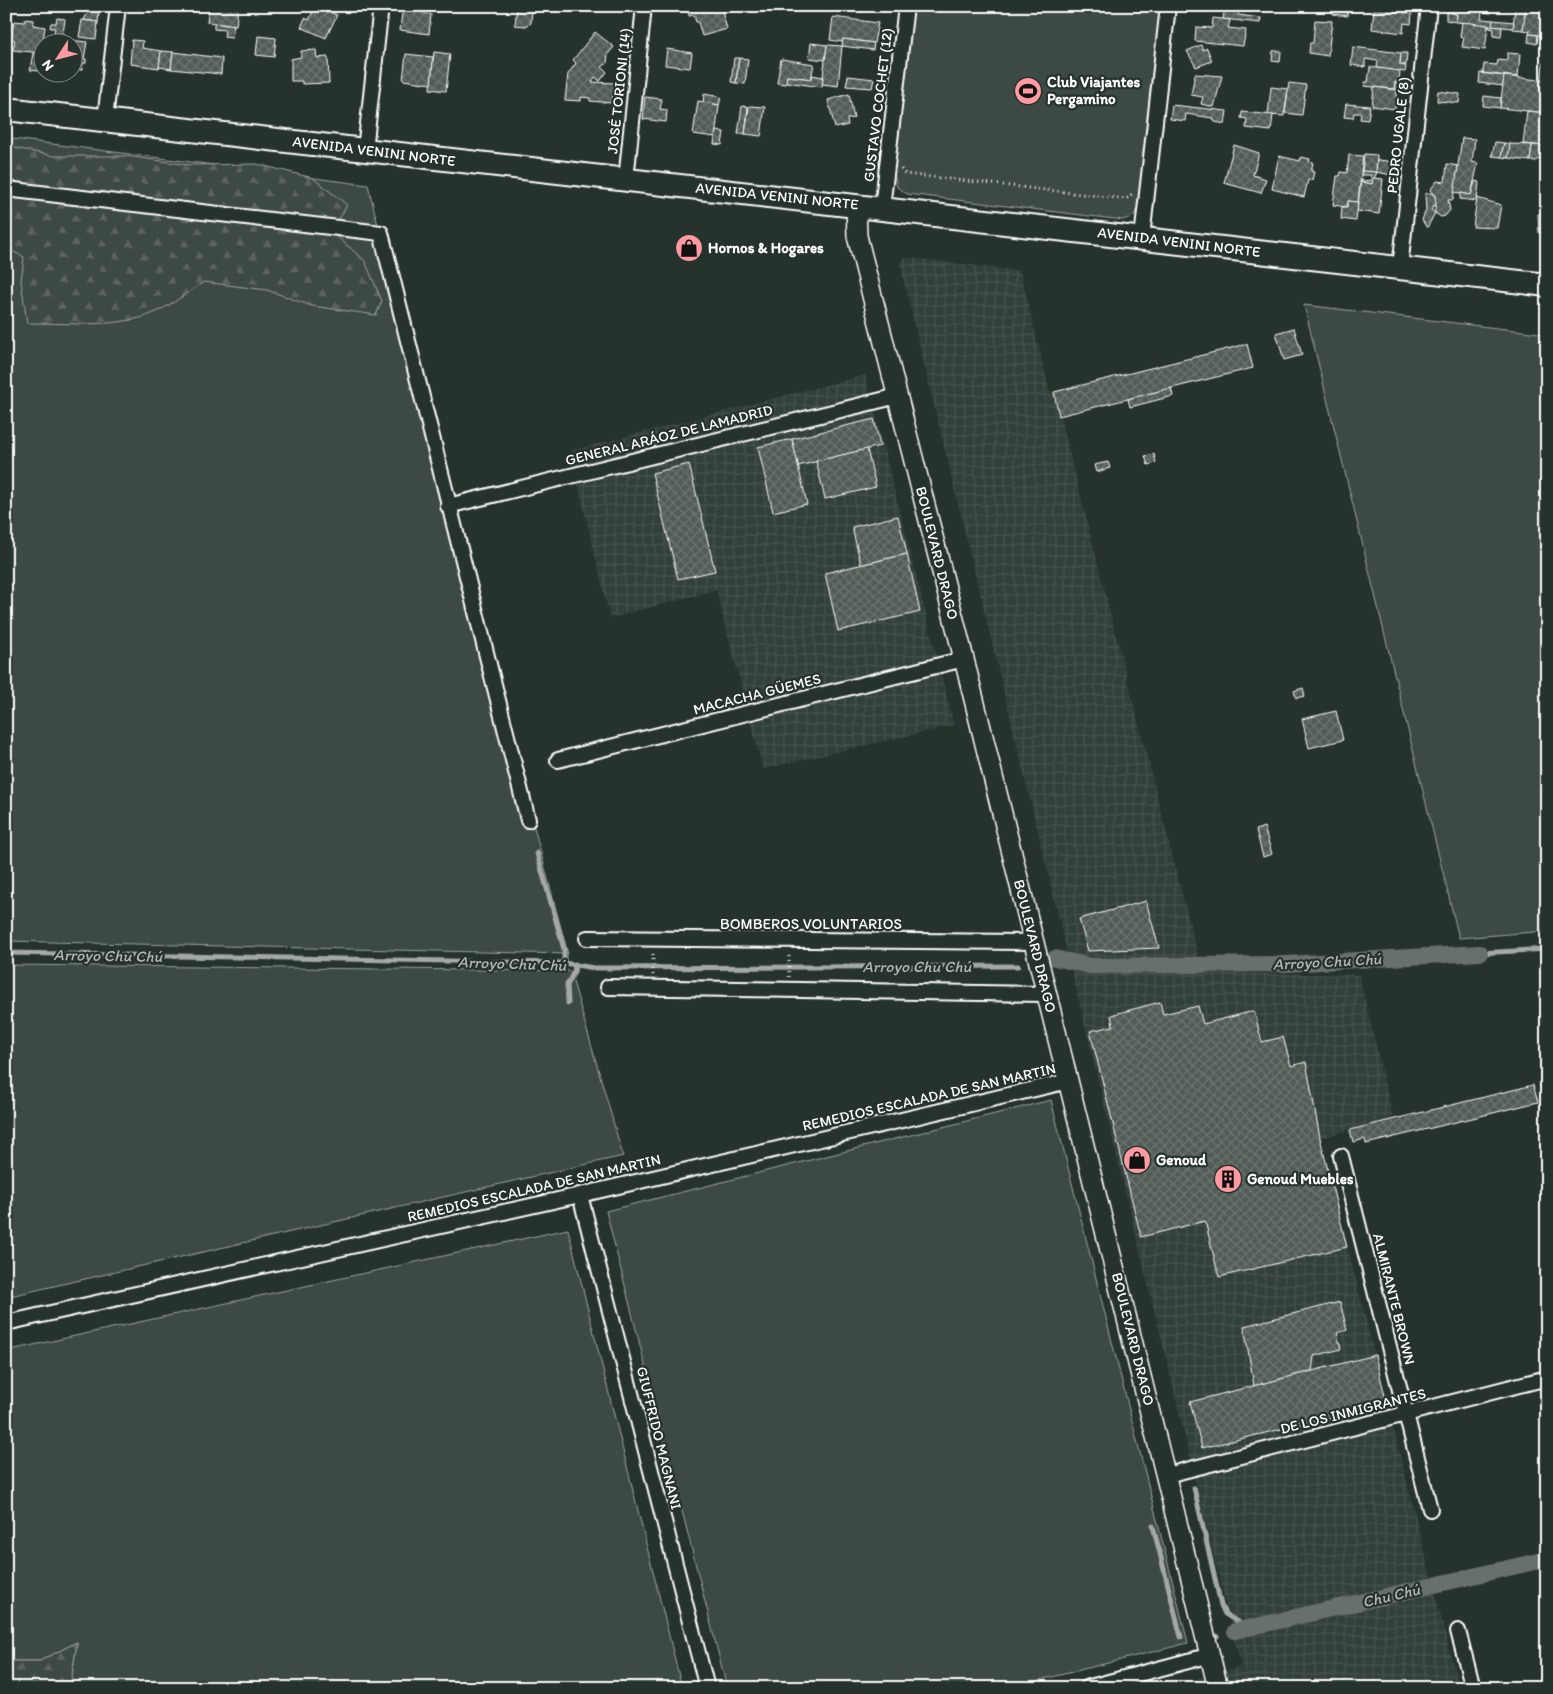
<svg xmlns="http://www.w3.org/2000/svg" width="1553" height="1694" font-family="Itim,sans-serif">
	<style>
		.industrial { fill: url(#industrial-grid) }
		.grass { fill: #3e4944; stroke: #9ea4a2 }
		.forest { fill: url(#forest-firs); stroke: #9ea4a2 }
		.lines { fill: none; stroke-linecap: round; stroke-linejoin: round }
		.stream { stroke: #a4a9a7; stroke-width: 5 }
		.canal { stroke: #67706c; stroke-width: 16 }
		.building { fill: url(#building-cross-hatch); stroke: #fff }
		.minor-casing { stroke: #fff; stroke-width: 18 }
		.secondary-casing { stroke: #fff; stroke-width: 22 }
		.trunk-casing { stroke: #fff; stroke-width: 26 }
		.path { stroke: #fff; stroke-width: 3; stroke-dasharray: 1 4; stroke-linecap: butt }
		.minor { stroke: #26332d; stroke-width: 14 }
		.secondary { stroke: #26332d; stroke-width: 19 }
		.trunk { stroke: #26332d; stroke-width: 22 }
		.labels { text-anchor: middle; stroke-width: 4.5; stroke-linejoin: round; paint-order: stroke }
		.poi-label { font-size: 15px; font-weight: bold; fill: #fff; stroke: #26332d; text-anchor: start }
		.street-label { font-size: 15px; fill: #fff; stroke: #26332d }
		.water-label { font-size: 16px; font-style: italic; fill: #b3b8b6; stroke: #26332d }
	</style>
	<defs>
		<pattern id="industrial-grid" width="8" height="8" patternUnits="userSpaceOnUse" patternTransform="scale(1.25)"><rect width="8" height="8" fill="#333f3a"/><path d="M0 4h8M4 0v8" fill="none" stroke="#47524e"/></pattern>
		<pattern id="forest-firs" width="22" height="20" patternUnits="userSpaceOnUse" patternTransform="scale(1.25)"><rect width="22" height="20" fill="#3e4944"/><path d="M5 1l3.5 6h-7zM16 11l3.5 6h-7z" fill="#5b6460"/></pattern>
		<pattern id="building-cross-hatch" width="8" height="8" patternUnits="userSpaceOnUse" patternTransform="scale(1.25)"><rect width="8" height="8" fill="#515c57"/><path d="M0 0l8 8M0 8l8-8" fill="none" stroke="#6b7470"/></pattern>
	</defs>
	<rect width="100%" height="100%" fill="#26332d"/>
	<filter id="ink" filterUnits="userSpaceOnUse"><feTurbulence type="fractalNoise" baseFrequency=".02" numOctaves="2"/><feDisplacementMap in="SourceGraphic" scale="10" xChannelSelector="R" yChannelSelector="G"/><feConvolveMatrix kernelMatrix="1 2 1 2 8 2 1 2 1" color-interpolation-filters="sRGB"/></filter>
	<g filter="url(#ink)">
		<g class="industrial">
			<path d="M904,257L1020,271L1050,393L1054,392L1202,972L1359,975L1393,1118L1320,1138L1459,1688H1161L1241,1667L900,265Z"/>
			<path d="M865,375L954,725L763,769L716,590L610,618L570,451Z"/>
		</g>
		<g class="grass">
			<path d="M913,6H1162L1138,206L1134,216L1123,220L907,194L897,187L894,175Z"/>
			<path d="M6,138L368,185L448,506L568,954L6,941Z"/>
			<path d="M1304,305L1547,334V931L1459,938Z"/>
			<path d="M6,965L570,971L623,1156L6,1297Z"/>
			<path d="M1051,1100L1188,1643L1008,1688H727L606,1211Z"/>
			<path d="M568,1229L682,1688H70L77,1642L40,1661H6V1351Z"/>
		</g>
		<g class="forest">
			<path d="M6,146L54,156H127L189,165L257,164L313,178L347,205L332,232L365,261L382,301L376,315L312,306L267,290L204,282C184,295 163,312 140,318C104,327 64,323 27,323L21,281L24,257L6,248Z"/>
			<path d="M77,1642L70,1688H6V1661H40Z"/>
		</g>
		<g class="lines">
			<g class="stream">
				<path d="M537,853L564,949V963"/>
				<path d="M6,953L564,963L594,968L1018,966"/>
				<path d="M1480,953L1547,949"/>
				<path d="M568,1003L567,985L574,972L575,964"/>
				<path d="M1194,1488L1221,1605L1225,1614L1247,1628"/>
				<path d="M1153,1526L1181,1637"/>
				<path d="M1216,1636H1217"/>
			</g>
			<g class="canal">
				<path d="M1055,958L1090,966L1286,964L1480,953"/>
				<path d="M1235,1631L1547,1559"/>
			</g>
		</g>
		<g class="building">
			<path d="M209,6H238L236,26L207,22Z"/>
			<path d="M408,6H427L426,13L408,11Z"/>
			<path d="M517,6L532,7L531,23L526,26L515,25Z"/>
			<path d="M687,6H725L726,10L722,11L727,29L702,36L698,22H696L694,15L689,16Z"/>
			<path d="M1225,6H1262L1261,12L1239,10L1238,15L1261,18L1260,23L1223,19Z"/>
			<path d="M1334,6H1348L1347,16L1333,14Z"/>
			<path d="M1373,6H1410L1409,13L1374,9Z"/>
			<path d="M1492,6L1491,13L1482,12L1481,19L1493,20L1492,26L1456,22L1457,14L1449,12V7Z"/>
			<path d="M1515,6L1526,7L1523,30L1513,29Z"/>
			<path d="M318,7L337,15L326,38L301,27L305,18L309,20L314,9L316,10Z"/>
			<path d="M1526,7L1542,8V13H1547V36L1529,34L1530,31L1523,30Z"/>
			<path d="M1374,9L1412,13L1411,24L1404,23L1403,33L1372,29Z"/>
			<path d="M89,10L99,12L98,22L84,20Z"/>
			<path d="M406,11L431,14L429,34L400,30L402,13Z"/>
			<path d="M1446,12L1457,14L1456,22L1446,20Z"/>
			<path d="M833,17L878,23L874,43L843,39V42L830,40Z"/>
			<path d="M57,18L65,19L63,34L54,33L55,28H50L51,23H56Z"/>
			<path d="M1213,18L1230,20L1228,28L1246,30L1243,46L1195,41L1196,27L1212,28Z"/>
			<path d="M25,19L33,20V25L45,27L41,53L13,50L15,40L11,39L14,21L25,22Z"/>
			<path d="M82,20L98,22L96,39L79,37Z"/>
			<path d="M1315,20L1332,21L1328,56L1309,53L1310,43H1313Z"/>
			<path d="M1493,20L1514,22L1513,28L1492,26Z"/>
			<path d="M1462,22L1488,25L1485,50L1462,47L1464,38L1460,37Z"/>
			<path d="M214,23L234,26L232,38L224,37L225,30L214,29Z"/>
			<path d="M1489,26L1502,27L1501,37L1493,36L1494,29L1489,28Z"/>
			<path d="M595,32L614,47L608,54L607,63L602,67L607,72L600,81L595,77L592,82L615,83L612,103L590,101V98L581,97V101L565,100L568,74L576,63L573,60Z"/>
			<path d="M1529,34L1538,35L1537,44L1528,42Z"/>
			<path d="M258,36L276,38L274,57L256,55Z"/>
			<path d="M52,38L87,42L84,59H86V63H83L82,70L72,69V42H52Z"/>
			<path d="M843,39L874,43L873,50L842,46Z"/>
			<path d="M132,40L143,41L142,48L161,51L159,68L130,64Z"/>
			<path d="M811,43L827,45L825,60L809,58Z"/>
			<path d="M827,45L842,46L838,86L822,84Z"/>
			<path d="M1201,45L1203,50L1207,48L1212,61L1196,67L1187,51Z"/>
			<path d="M1353,47L1401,53L1400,65L1406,66L1405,72L1377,68L1378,61L1365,59V67L1351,65Z"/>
			<path d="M667,49L692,53L690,68L665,65Z"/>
			<path d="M316,50L317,58L328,57L329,83L302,84V81H291V59L301,57V51Z"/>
			<path d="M161,51L173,52L171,69L159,67Z"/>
			<path d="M1273,51H1281L1280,62L1272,61Z"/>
			<path d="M173,52L222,58L221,74L171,69Z"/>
			<path d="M434,52L450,54L446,91L430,89Z"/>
			<path d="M33,53H41L39,71L30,70Z"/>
			<path d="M1401,53H1407L1406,65H1400Z"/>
			<path d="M1507,53L1520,54L1518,77L1483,73L1484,64L1497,65L1498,60L1507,61Z"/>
			<path d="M406,54L433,57L431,84L403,80Z"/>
			<path d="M734,58H739L736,83L731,82Z"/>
			<path d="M739,58L748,59L745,84L736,83Z"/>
			<path d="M1544,58H1547V81L1541,80Z"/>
			<path d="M781,59L814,64L811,79L787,76L786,84L777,83Z"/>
			<path d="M1370,67L1400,71L1399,82H1395L1394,89L1364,86L1365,82H1368Z"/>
			<path d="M1480,73L1504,76L1503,86L1479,83Z"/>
			<path d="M1195,74L1222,76L1214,107L1201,104L1203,97L1191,95Z"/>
			<path d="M812,75L823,77L822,87L786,82L787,76L812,79Z"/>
			<path d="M848,76L874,79L872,88L846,86Z"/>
			<path d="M1504,76L1547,81V113L1500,108Z"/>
			<circle cx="1399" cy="86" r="4.5"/>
			<path d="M1289,83L1306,85L1302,115L1285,113Z"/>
			<path d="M1271,87L1288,89L1284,116L1268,115Z"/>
			<path d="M1374,87L1397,90L1395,109L1372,106Z"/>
			<path d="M1438,91L1460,94L1459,103L1437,101Z"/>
			<path d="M704,94L721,97L719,105L703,102Z"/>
			<path d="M849,94L854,118L847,119L848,125L835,128L828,100Z"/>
			<path d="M1484,96L1501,98L1500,108L1483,106Z"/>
			<path d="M645,97L662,99L660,109L667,110L666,122L643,119Z"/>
			<path d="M698,101L719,105L715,137L693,134Z"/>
			<path d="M1346,104L1370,106L1368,120L1360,119L1361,113H1354L1353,118L1344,117Z"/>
			<path d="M1172,105L1227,111L1225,124L1215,122L1213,118L1186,114L1185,121L1170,119Z"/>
			<path d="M742,106L748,107L745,134H738Z"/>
			<path d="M749,106L765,107L761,136L745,134Z"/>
			<path d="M1527,111L1547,113L1545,146L1523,144Z"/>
			<path d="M1242,112L1273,115L1271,131L1246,128L1247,119L1241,118Z"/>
			<path d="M716,131L724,132L722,145L714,144Z"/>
			<path d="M1462,138L1475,139L1472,162L1478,163L1471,195L1454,192Z"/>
			<path d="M1495,142L1504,143L1501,157L1492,156Z"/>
			<path d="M1504,143L1510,144L1508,158L1501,157Z"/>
			<path d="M1510,144L1532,145L1530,161L1508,158Z"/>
			<path d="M1234,145L1259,153L1253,175L1266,179L1261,193L1224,183Z"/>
			<path d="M1532,145L1543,146L1542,157L1536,161H1530Z"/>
			<path d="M1364,154L1377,155L1376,173L1362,171Z"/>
			<path d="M1349,155L1363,156L1358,202L1348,201L1347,207L1333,205L1337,176H1340L1341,172L1347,173Z"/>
			<path d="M1279,156L1300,161L1301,157L1310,159L1309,162L1313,163L1311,171L1314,172L1312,180H1308L1304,197L1272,189Z"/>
			<path d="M1379,160L1394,162L1392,175L1376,172L1377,161Z"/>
			<path d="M1447,164L1458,166L1453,200H1448L1450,210L1445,216L1441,217L1435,213V196L1430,190L1437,181L1445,182Z"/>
			<path d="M1362,171L1377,172L1372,184L1361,182V180L1370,181L1371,175H1361Z"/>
			<path d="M1373,178L1383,179L1379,214L1357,211L1361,182L1372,184Z"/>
			<path d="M1475,181L1479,182L1477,201L1460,199L1461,193L1471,195Z"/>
			<path d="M1431,193L1435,196L1436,204L1431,209L1435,213L1427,228L1422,220L1426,210L1425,194Z"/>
			<path d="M1477,198L1501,205L1497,228L1473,227Z"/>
			<path d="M1348,201L1358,202L1356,221L1341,219L1342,207H1347Z"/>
			<path d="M1538,214H1547L1546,233H1539Z"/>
			<path d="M1294,328L1302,355L1284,360L1276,333Z"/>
			<path d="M1247,344L1253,368L1059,416L1054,392Z"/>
			<path d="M1171,388L1173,396L1130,407L1128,399Z"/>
			<path d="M874,419L880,446L798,466L792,439Z"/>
			<path d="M792,439L807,504L773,512L758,447Z"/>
			<path d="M867,449L876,487L825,499L816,461Z"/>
			<path d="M1154,454L1156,463L1148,465L1145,456Z"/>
			<path d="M1108,462L1110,468L1096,472L1094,465Z"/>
			<path d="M689,464L715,571L678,579L652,473Z"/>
			<path d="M898,516L907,554L861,565L852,527Z"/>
			<path d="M907,554L920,612L838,631L825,573Z"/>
			<path d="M1303,688L1305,696L1296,698L1294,691Z"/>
			<path d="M1336,711L1343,740L1309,748L1302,719Z"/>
			<path d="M1264,827L1272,854L1263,857L1256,830Z"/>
			<path d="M1146,901L1159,948L1088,951L1079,919Z"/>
			<path d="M1160,1002L1163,1014L1198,1006L1203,1024L1254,1011L1262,1042L1283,1037L1291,1066L1306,1062L1320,1138L1347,1247L1219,1277L1205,1221L1141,1237L1090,1031L1113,1026L1111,1015Z"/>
			<path d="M1533,1085L1538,1102L1366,1144L1365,1139L1353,1142L1350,1130Z"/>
			<path d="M1340,1302L1347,1330L1337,1333L1341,1349L1314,1356L1312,1371L1254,1386L1244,1326Z"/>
			<path d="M1375,1355L1387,1404L1202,1448L1190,1402Z"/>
			<path d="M1186,1682L1188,1688H1161Z"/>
		</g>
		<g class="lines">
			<g class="minor-casing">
				<g id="minor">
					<path d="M105,120L118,6"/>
					<path d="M365,150L381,6"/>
					<path d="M626,180L644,6"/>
					<path d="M6,189L381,233L528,820"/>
					<path d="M882,208L906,6"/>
					<path d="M1142,238L1168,6"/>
					<path d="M1400,268L1429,6"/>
					<path d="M448,506L898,396"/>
					<path d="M558,760L964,659"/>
					<path d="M587,938L1034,942"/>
					<path d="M608,987L1046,994"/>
					<path d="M1341,1156L1430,1509"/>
					<path d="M580,1195L707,1688"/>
					<path d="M6,1323L580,1195L1069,1081"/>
					<path d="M1167,1475L1547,1378"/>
					<path d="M1458,1631L1473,1688"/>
					<path d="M1086,1688L1211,1655"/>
				</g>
			</g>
			<g class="secondary-casing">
				<path id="secondary" d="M856,205L857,236L964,659L1218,1688"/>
			</g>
			<g class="trunk-casing">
				<path id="trunk" d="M6,109L1547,285"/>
			</g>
			<g class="path">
				<path d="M901,169L905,174L1126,199L1132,194"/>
				<path d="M653,975V951"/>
				<path d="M789,977V953"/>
			</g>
			<use href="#minor" class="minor"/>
			<use href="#secondary" class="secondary"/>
			<use href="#trunk" class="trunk"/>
		</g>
	</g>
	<defs>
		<g id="stadium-disc" transform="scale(1.4375)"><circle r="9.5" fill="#ff9aa2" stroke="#26332d"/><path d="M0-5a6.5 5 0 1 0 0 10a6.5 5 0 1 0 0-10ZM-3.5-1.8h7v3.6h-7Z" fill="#111"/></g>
		<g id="shop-disc" transform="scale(1.4375)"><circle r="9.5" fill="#ff9aa2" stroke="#26332d"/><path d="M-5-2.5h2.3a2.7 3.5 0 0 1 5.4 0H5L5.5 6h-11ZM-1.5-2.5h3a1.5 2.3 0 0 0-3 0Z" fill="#111"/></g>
		<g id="building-disc" transform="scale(1.4375)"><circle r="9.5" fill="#ff9aa2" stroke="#26332d"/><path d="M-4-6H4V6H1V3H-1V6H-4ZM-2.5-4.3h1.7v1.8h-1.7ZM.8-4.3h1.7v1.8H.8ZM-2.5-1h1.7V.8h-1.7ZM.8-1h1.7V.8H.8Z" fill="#111"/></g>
	</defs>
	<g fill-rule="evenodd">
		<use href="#stadium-disc" x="1028" y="91"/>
		<use href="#shop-disc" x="689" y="248"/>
		<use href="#shop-disc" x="1137" y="1160"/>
		<use href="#building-disc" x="1228" y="1179"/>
	</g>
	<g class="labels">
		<g class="poi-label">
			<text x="1047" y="87">Club Viajantes<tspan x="1047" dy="17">Pergamino</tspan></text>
			<text x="708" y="253">Hornos &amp; Hogares</text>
			<text x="1156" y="1165">Genoud</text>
			<text x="1247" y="1184">Genoud Muebles</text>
		</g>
		<g class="street-label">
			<text transform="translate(619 91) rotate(-84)" y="5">JOSÉ TORIONI (14)</text>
			<text transform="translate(878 105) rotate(-83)" y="5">GUSTAVO COCHET (12)</text>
			<text transform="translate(1398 135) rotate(-84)" y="5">PEDRO UGALE (8)</text>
			<text transform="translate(374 151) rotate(7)" y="5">AVENIDA VENINI NORTE</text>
			<text transform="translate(777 196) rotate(6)" y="5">AVENIDA VENINI NORTE</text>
			<text transform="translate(1179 242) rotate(7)" y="5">AVENIDA VENINI NORTE</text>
			<text transform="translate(669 435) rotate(-14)" y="5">GENERAL ARÁOZ DE LAMADRID</text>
			<text transform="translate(937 553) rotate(76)" y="5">BOULEVARD DRAGO</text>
			<text transform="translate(757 694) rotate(-14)" y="5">MACACHA GÜEMES</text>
			<text x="811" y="929">BOMBEROS VOLUNTARIOS</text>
			<text transform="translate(1035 946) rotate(76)" y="5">BOULEVARD DRAGO</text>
			<text transform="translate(929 1097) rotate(-13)" y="5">REMEDIOS ESCALADA DE SAN MARTIN</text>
			<text transform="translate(534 1188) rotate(-13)" y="5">REMEDIOS ESCALADA DE SAN MARTIN</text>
			<text transform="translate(1394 1299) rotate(76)" y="5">ALMIRANTE BROWN</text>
			<text transform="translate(1133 1339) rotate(76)" y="5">BOULEVARD DRAGO</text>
			<text transform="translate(1353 1411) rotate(-14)" y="5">DE LOS INMIGRANTES</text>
			<text transform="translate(659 1438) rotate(76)" y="5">GIUFFRIDO MAGNANI</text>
		</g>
		<g class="water-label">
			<text transform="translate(108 955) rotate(1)" y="6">Arroyo Chu Chú</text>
			<text transform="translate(1327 961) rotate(-3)" y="6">Arroyo Chu Chú</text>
			<text transform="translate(512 963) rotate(2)" y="6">Arroyo Chu Chú</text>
			<text x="917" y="972">Arroyo Chu Chú</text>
			<text transform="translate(1391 1595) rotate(-13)" y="6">Chu Chú</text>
		</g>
	</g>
	<rect width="1553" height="1694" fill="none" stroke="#26332d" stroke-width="25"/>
	<rect x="12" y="12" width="1528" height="1669" fill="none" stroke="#fff" stroke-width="2" filter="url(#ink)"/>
	<g transform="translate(58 58) rotate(234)"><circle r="24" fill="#26332d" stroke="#7d8581"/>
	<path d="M0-4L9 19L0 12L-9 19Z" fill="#ff9aa2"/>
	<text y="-8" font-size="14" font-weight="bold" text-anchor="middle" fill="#ffffff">N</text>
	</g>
</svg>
